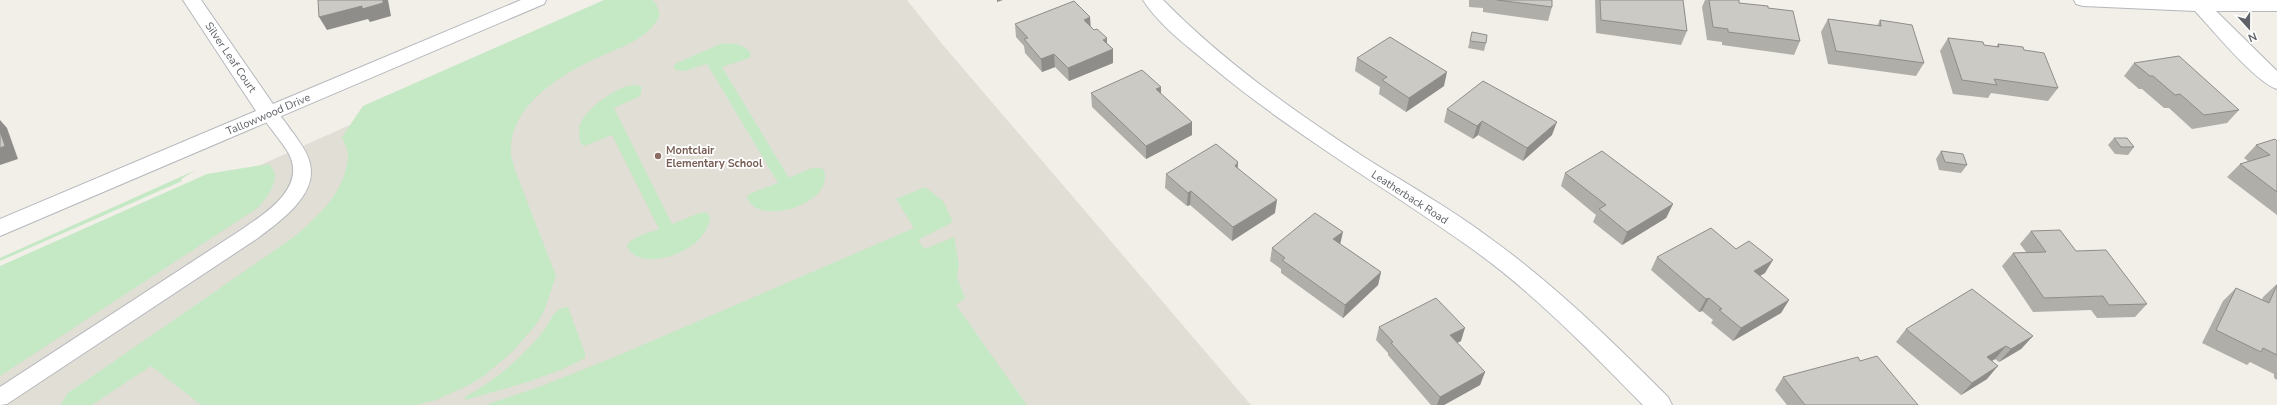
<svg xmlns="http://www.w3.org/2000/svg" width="2277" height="405" font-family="'Nunito Sans',sans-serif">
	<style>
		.education { fill: #e1ded6 }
		.green { fill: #c5e8c5 }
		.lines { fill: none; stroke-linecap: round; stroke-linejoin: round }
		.service-casing { stroke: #b5b8bc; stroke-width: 2 }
		.minor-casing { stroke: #b5b8bc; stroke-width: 2 }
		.service { fill: #fff; fill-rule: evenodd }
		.minor { fill: #fff; fill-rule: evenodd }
		.wall { fill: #afaea9 }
		.shaded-wall { fill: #8f8d8a }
		.building { fill: #cccac5; stroke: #8f8d8a }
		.education-dot { fill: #8d6e63; stroke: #fff; stroke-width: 1.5 }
		.labels { text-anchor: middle; stroke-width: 3.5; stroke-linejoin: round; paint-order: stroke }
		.street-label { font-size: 11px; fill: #5f6368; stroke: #fff }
		.education-label { font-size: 11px; font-weight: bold; fill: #785e54; stroke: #fff; text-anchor: start }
	</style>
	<rect width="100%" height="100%" fill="#f1efe8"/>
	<path class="education" d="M611,0H907L943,45L1251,405H0V281L386,109Z"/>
	<g class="green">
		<path d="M604,0H652L656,3L660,15C648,41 617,48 593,60C557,77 509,107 511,153C511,158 514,165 515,170L556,276L544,311L535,326L512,352L485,375L469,385L436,400L416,405H201L151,366L92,405H60L68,393L291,239C317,218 345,193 348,157C349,151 344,143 342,137L363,106Z"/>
		<path d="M720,44C731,43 746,43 751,55L749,58L722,67L789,178C798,175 815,163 824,170C835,206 754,227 747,197L749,194L778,183L707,64L684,71L675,70L674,65L677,63Z"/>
		<path d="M636,85L642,87L640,96L614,108L672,224L699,213L706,212L710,217C707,254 637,274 627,246C631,236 650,233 659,229L612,135L587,145L584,146L580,142C579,134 578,127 582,120C590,106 620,84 636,85Z"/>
		<path d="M269,164C283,178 269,194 259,207L0,376V266L207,174Z"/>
		<path d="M196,170L181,179L182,181L0,261V258Z"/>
		<path d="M925,187L943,201L953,222L918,240L925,249L954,237L959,264L957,277L965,298L956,305L1027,405H485L539,387L617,356L914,228L896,199Z"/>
		<path d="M565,307H568L585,353V358L563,369L528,382L465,400V397C496,380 523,357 545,329C551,320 553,310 565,307Z"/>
	</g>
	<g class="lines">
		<g class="service-casing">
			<path id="service" d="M269,108C280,111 287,126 294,134C300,143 308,153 310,164C318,195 279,222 258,238L7,404L0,405V387L244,228C267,212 306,187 289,154C281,140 269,128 261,114L263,110Z"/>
		</g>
		<g class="minor-casing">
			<g id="minor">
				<path d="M183,0H201L273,104L521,0H546L544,4L0,236V219L256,111Z"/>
				<path d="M1143,0H1163C1223,61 1292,110 1364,157C1405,183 1448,207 1487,236C1553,283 1611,340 1668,397L1672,405H1643C1588,349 1532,291 1468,246C1382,185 1291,133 1210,65C1187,46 1159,25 1143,0Z"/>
				<path d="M2074,0H2277V11H2216L2277,71V89C2255,82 2212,29 2195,11L2083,6L2076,4Z"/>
			</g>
		</g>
		<use href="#service" class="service"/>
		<use href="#minor" class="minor"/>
	</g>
	<g class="wall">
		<path d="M1469,0H1552V7L1548,21L1483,12V8L1469,7Z"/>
		<path d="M1595,0H1683L1687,31L1681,45L1596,33Z"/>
		<path d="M1705,0H1739V3L1768,8L1800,41L1794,55L1722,45V42L1707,40L1702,7Z"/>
		<path d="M1828,19L1877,26L1880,20L1924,63L1916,76L1828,64L1821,32Z"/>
		<path d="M1015,24L1091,27L1113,49V63L1069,81L1055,67L1042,72L1025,53L1024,46L1016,37Z"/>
		<path d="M1472,32L1486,43L1484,51L1468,48Z"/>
		<path d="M1948,38L1984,45L1996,47L1998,44L2024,50L2058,88L2048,101L1991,93L1988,98L1953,94L1940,51Z"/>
		<path d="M1357,58L1444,86L1406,112L1379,94L1380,87L1355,71Z"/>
		<path d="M2134,63L2239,110L2227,123L2192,129L2169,108H2164L2142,89H2139L2124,76Z"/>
		<path d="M1161,87V94L1192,135L1146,159L1092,107L1091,93Z"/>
		<path d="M1447,109L1552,135L1523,161L1478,135L1473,139L1444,122Z"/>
		<path d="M2114,138L2134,147L2128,155L2115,154L2108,145Z"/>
		<path d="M2277,141V215L2227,177L2240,164L2248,161L2244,158L2256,145Z"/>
		<path d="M1941,151L1967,165L1961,173L1939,170L1936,159Z"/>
		<path d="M1238,162V168L1275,213L1232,241L1190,205L1187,206L1165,188L1166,174Z"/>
		<path d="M1565,173L1673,204L1666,218L1622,245L1593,222L1596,215L1561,186Z"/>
		<path d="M2031,231L2076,251L2147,304L2135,317L2097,318L2091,310L2033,312L2002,266L2013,253L2026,252L2020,244Z"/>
		<path d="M1340,244L1381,272L1378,285L1343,318L1281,273V269L1270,261L1272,248Z"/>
		<path d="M1657,257L1765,273L1760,276L1789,300L1781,313L1733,341L1711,323L1713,320L1702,311L1699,312L1651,270Z"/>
		<path d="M2277,284V380L2274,378V374L2250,362L2247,365L2202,343L2223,301L2236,288L2262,300L2263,297Z"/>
		<path d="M1379,327L1461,341L1457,343L1485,372L1480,385L1444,405H1431L1388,355V353L1376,340Z"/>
		<path d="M1906,329L2033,336L2021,349L1999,362L1995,359L1992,361L1987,379L1961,395L1896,342Z"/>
		<path d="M1860,361L1918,405H1787L1775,390L1783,377Z"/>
	</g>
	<g class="shaded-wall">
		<path d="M383,0H388L391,16L370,22L368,19L327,30L319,17Z"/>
		<path d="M997,0H1003L997,2Z"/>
		<path d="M1090,17L1091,30L1084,20Z"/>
		<path d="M1107,38V51L1103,40Z"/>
		<path d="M1113,49V63L1069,81L1068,68Z"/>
		<path d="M1054,54L1055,67L1042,72L1041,59Z"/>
		<path d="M1447,72L1444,86L1406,112L1409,98Z"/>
		<path d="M1161,87V100L1156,89Z"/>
		<path d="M0,120L7,128L18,159L0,165Z"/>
		<path d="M1482,121L1478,135L1473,139L1477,126Z"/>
		<path d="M1192,122V135L1146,159V146Z"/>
		<path d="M1557,122L1552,135L1523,161L1527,148Z"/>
		<path d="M1238,162L1237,176L1235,166Z"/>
		<path d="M1191,191L1190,205L1187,206L1188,193Z"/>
		<path d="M1277,200L1275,213L1232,241L1233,227Z"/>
		<path d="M1673,204L1666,218L1622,245L1627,232Z"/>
		<path d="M1343,232L1340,245L1333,239Z"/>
		<path d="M1773,260L1765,273L1746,284L1754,271Z"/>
		<path d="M1381,272L1378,285L1343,318L1345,305Z"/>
		<path d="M1709,298L1702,311L1699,312L1706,299Z"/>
		<path d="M1789,300L1781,313L1733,341L1741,328Z"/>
		<path d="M1465,328L1461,341L1446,348L1450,335Z"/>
		<path d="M2033,336L2021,349L1999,362L2011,349Z"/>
		<path d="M2006,346L1995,359L1976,370L1987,357Z"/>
		<path d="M1998,366L1987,379L1961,395L1972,383Z"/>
		<path d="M1485,372L1480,385L1444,405H1437L1440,397Z"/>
	</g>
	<g class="building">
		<path d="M318,0H383V3L362,9V6L319,17Z"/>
		<path d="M1497,0H1552V7Z"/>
		<path d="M1600,0H1683L1687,31L1601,20Z"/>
		<path d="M1709,0H1739V3L1768,6V8L1793,11L1800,41L1728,32V29L1713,27Z"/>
		<path d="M1074,1L1090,17L1084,20L1094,30L1097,29L1107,38L1103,40L1113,49L1068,68L1054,54L1041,59L1024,39L1028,38L1015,24Z"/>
		<path d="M1828,19L1881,26L1880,20L1912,25L1924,63L1836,51Z"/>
		<path d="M1472,32L1487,35L1486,43L1470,41Z"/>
		<path d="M1390,37L1447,72L1409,98L1382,80L1387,77L1357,58Z"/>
		<path d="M1948,38L1983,42L1984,45L1999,47L1998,44L2023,47L2024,50L2044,53L2058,88L1994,79L1997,85L1962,80Z"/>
		<path d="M2179,56L2239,110L2204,115L2180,94L2175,95L2153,76H2150L2134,63Z"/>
		<path d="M1142,70L1161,87L1156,89L1192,122L1146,146L1091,93Z"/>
		<path d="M1483,81L1557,122L1527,148L1482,121L1477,126L1447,109Z"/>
		<path d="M0,131L5,146L0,148Z"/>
		<path d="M2114,138H2127L2134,147H2121Z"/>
		<path d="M2275,139L2277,141V192L2240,164L2270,155L2256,145Z"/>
		<path d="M1216,144L1238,162L1235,166L1277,200L1233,227L1191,191L1188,193L1166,174Z"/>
		<path d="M1602,151L1673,204L1627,232L1599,209L1606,205L1565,173Z"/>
		<path d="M1941,151L1963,154L1967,165L1945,162Z"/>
		<path d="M1315,213L1343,232L1333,239L1381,272L1345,305L1282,260L1285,258L1272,248Z"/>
		<path d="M1711,228L1736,249L1749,241L1773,260L1754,271L1789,300L1741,328L1719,310L1722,309L1709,298L1706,299L1657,257Z"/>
		<path d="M2060,230L2076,251L2106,250L2147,304L2109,305L2103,296L2044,298L2013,253L2046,252L2031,231Z"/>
		<path d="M2277,285V355L2263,348L2261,352L2216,330L2236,288L2269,303Z"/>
		<path d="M1972,289L2033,336L2011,349L2006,346L1987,357L1998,366L1972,383L1906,329Z"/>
		<path d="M1436,298L1465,328L1450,335L1485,372L1440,397L1391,343L1393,342L1379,327Z"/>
		<path d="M1877,356L1918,405H1805L1783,377L1858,357L1860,361Z"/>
	</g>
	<circle class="education-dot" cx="658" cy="156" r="4"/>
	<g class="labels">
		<g class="street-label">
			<text transform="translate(231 57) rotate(56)" y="4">Silver Leaf Court</text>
			<text transform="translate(268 114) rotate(-23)" y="4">Tallowwood Drive</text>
			<text transform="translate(1410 197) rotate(33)" y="4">Leatherback Road</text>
		</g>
		<g class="education-label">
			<text x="666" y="154">Montclair<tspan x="666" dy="13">Elementary School</tspan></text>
		</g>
	</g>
	<g transform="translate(2249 28) rotate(159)" stroke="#ffffff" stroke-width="3" paint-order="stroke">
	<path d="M0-3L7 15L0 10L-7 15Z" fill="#5f6368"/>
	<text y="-6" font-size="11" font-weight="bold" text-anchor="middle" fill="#5f6368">N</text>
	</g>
</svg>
